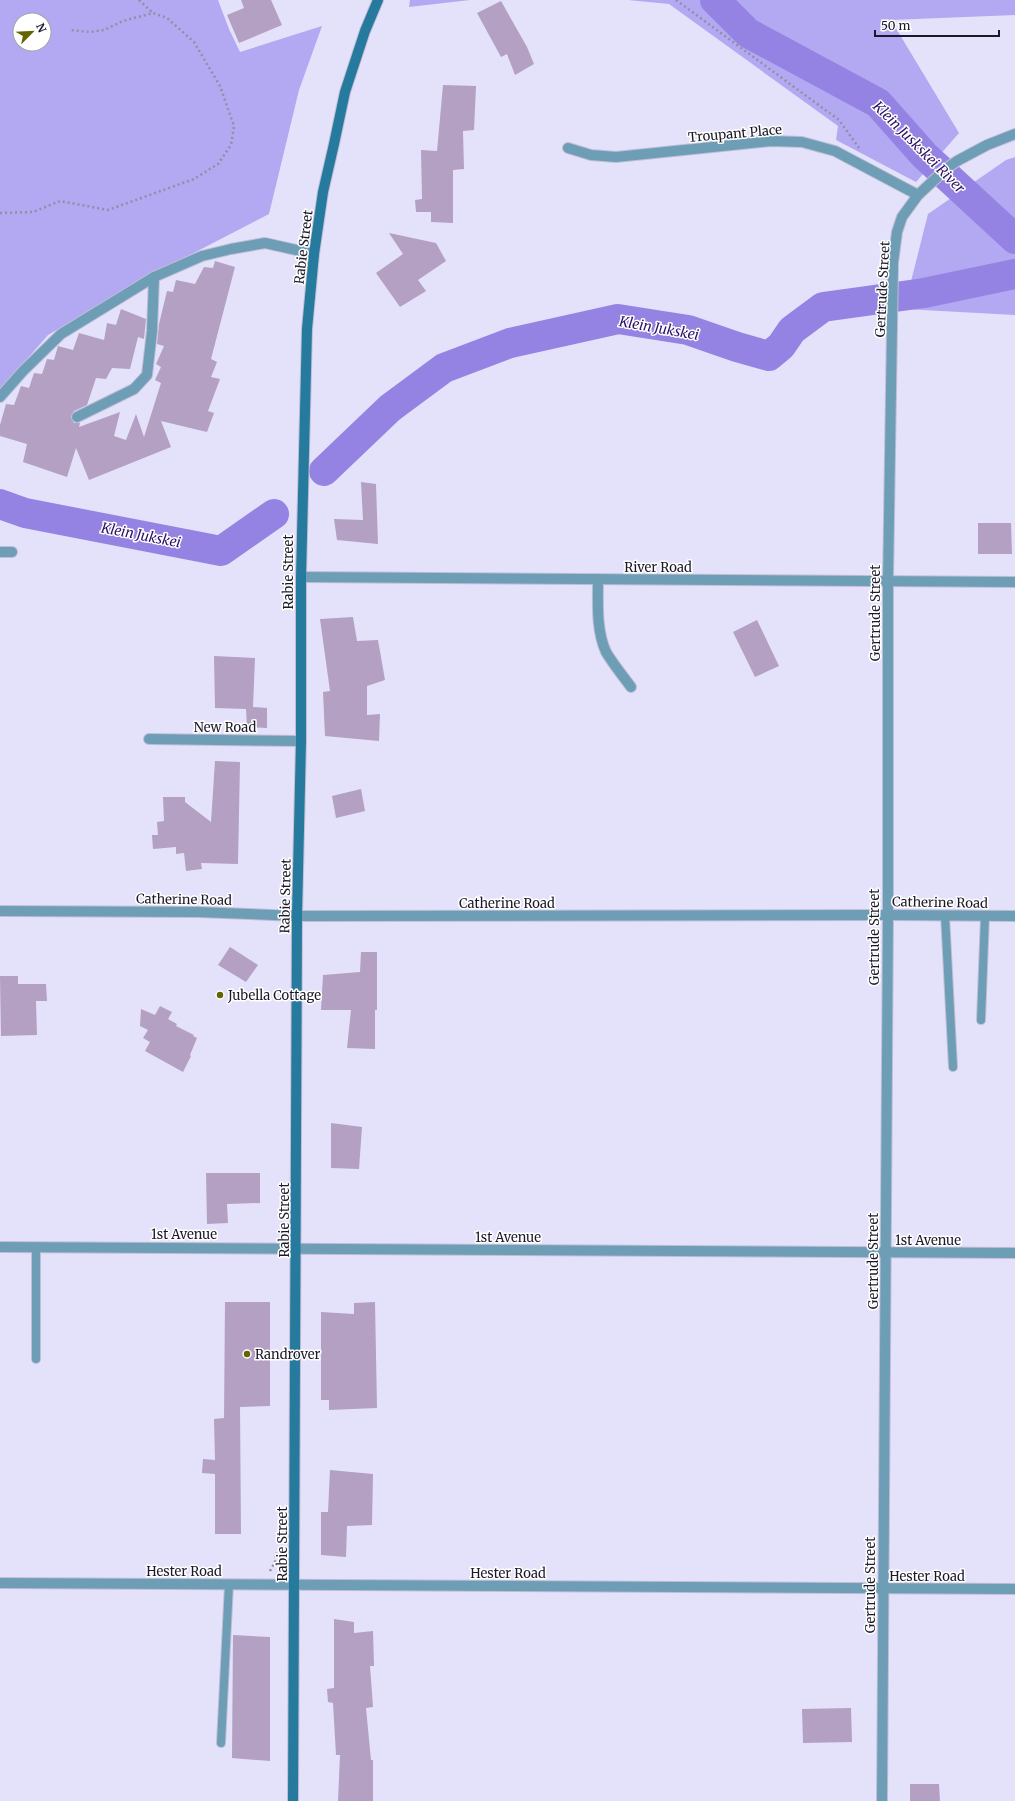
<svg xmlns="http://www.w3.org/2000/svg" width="1015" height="1801" font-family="Merriweather,serif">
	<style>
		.green { fill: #b3a8f2; fill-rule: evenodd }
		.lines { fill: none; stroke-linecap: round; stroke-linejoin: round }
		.river { stroke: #9483e3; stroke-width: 30 }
		.building { fill: #b3a0c2 }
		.lane-casing { stroke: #c0bed4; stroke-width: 10 }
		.street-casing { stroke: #c0bed4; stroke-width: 12 }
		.secondary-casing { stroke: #c0bed4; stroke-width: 12 }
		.path { stroke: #918fa3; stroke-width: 2.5; stroke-dasharray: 2 3; stroke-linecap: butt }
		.lane { stroke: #6d9eb6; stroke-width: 8 }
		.street { stroke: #6d9eb6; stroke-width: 10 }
		.secondary { stroke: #267a9d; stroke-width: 10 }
		.poi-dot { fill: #646500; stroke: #fff; stroke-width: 1.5 }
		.labels { text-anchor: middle; stroke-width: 3; stroke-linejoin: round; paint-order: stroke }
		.street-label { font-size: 13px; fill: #1b1927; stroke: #fff }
		.poi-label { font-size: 13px; fill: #1b1927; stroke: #fff; text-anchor: start }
		.water-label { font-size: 14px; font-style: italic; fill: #2e1167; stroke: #fff }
	</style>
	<rect width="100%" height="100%" fill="#e4e2fa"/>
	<g class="green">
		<path d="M0,0H218L229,29L240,52L322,26L299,90L269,214L134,284L48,335L0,390ZM20,20H44V44H20Z"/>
		<path d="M410,0H470L409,7Z"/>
		<path d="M628,0H1015V15L891,20L959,133L916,182L836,140L838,126L669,4Z"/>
		<path d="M1015,157V315L904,309L928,214L1006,160Z"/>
	</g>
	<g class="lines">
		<g class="river">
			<path d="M715,0L748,33L878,103L924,155L1015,239"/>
			<path d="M324,471L390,408L444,368L510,343L618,319L688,330L737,347L769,356L781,346L792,330L823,307L924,293L1015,274"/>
			<path d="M0,504L25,513L221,551L274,514"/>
		</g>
	</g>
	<g class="building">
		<path d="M241,0H271L282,25L239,43L227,15L244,8Z"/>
		<path d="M501,1L527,47L534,64L515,75L507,54L501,57L477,13Z"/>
		<path d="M443,85L476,86L474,130L463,131L464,169L453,170V223L431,222V212H416L415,200L422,199L421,150L437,151Z"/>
		<path d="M389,233L436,243L446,261L418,280L426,291L400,307L376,273L403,254Z"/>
		<path d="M215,261L235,267L211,359L217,362L211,377L220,379L208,411L214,413L207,432L161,421L171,447L89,480L76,448L67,477L23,462L27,444L0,436V425L6,404L14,405L21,386L29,388L34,373L42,374L47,359L54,360L58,346L73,350L79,333L104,340L107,323L116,325L121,309L146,319L144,339L138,337L130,369L112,368L106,379L96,378L87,405L74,411L71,417L74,423H80L79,427L120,412L114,436L126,440L136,414L144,437L161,383L155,380L161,367L156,364L164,346L157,344L159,324L167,291L173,292L176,280L195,284L204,267L213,268Z"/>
		<path d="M361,482L376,484L378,544L337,540L334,519L363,520Z"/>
		<path d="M978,523H1011L1012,554H978Z"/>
		<path d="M353,617L357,641L378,640L385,680L367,686V715L380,714L379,741L325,736L323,692L330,691L320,619Z"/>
		<path d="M757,620L779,666L755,677L733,632Z"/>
		<path d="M214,656L255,658L253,707L267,708V728L247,727L246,709L215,708Z"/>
		<path d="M215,761L240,762L238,864L201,863L202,869L186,871L184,853L176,854V847L153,849L152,835H158L157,822L164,821L163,797H185V802L211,822Z"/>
		<path d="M361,789L365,811L336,818L332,796Z"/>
		<path d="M230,947L258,965L246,982L218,965Z"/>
		<path d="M361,952H377V1010H375V1049L347,1048L351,1010H321L323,975L360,972Z"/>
		<path d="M0,976H18V984H46L47,1001H36L37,1035L1,1036Z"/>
		<path d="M160,1006L172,1012L168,1019L177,1024L176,1026L194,1035L193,1036L197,1038L190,1055L191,1056L183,1072L145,1051L150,1042L143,1038L148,1030L140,1026L141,1009L155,1015Z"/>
		<path d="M331,1123L362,1127L359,1169L331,1168Z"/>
		<path d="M206,1173H260V1203L227,1204L228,1223L207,1224Z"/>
		<path d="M225,1302H270V1406L240,1407L241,1534H215V1474L202,1473L203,1459L215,1460L214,1419L224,1418Z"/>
		<path d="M375,1302L377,1408L329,1410V1400H321V1312L354,1314V1303Z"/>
		<path d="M330,1470L373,1474L372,1525L347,1526L346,1557L321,1555V1512H328Z"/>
		<path d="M334,1619L354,1622V1633L373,1631L374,1666H370L373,1707L366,1708L371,1760H373V1801H338L340,1755H336L333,1703L328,1702L327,1689L334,1688Z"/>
		<path d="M233,1635L270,1637V1761L232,1758Z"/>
		<path d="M851,1708L852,1742L803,1743L802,1709Z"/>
		<path d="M910,1784H939L940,1801H910Z"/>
	</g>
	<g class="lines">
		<g class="lane-casing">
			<g id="lane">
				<path d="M945,915L953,1067"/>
				<path d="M981,1020L985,916"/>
				<path d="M36,1247V1359"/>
				<path d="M221,1743L229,1584"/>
			</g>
		</g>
		<g class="street-casing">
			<g id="street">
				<path d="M568,148L591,155L616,157L771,141L802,142L835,151L918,195"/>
				<path d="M0,397L23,371L61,334L154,277L202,256L231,249L265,243L314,254"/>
				<path d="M77,417L134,389L147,375L152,331L154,277"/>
				<path d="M0,552H12"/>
				<path d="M301,577L1015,582"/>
				<path d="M598,579C598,603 596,630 606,652C613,664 623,676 631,687"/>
				<path d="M149,739L301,741"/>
				<path d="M0,911L198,912L297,916L888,915L1015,916"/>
				<path d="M0,1247L1015,1253"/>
				<path d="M0,1583L1015,1589"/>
				<path d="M882,1801L888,915V581L893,263L897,232L902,217L918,195L947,168L957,161L987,145L1015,134"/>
			</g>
		</g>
		<g class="secondary-casing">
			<path id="secondary" d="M293,1801L297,916L301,741V577L307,329L314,254L323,192L334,144L345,92L365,31L378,0"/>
		</g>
		<g class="path">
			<path d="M139,0L153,13"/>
			<path d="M676,0L839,120L859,148"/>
			<path d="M0,213L33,212L60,201L108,210L194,179L218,164L231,145L234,126L220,86L194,42L167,18L153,13L123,21L104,30L90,32L70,30"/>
			<path d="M270,1571L275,1562L276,1552"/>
		</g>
		<use href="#lane" class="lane"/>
		<use href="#street" class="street"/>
		<use href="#secondary" class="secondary"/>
	</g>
	<g class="poi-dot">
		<circle cx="220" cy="995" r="4"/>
		<circle cx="247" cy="1354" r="4"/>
	</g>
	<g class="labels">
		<g class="street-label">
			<text transform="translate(735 133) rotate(-5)" y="5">Troupant Place</text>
			<text transform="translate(303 247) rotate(-83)" y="5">Rabie Street</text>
			<text transform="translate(882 289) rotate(-87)" y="5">Gertrude Street</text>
			<text x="658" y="572">River Road</text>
			<text transform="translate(288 572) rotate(-90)" y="5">Rabie Street</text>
			<text transform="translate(875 613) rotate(-90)" y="5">Gertrude Street</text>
			<text x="225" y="732">New Road</text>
			<text transform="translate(285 896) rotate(-89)" y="5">Rabie Street</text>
			<text transform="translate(184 899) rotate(1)" y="5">Catherine Road</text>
			<text transform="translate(940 902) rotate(1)" y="5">Catherine Road</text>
			<text x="507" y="908">Catherine Road</text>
			<text transform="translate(874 937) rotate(-90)" y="5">Gertrude Street</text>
			<text transform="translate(284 1220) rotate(-90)" y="5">Rabie Street</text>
			<text x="184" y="1239">1st Avenue</text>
			<text x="508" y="1242">1st Avenue</text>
			<text x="928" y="1245">1st Avenue</text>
			<text transform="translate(873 1261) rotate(-90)" y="5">Gertrude Street</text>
			<text transform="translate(282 1544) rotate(-90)" y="5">Rabie Street</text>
			<text x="184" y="1576">Hester Road</text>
			<text x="508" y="1578">Hester Road</text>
			<text x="927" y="1581">Hester Road</text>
			<text transform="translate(870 1585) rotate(-90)" y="5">Gertrude Street</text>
		</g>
		<g class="poi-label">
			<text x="228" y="1000">Jubella Cottage</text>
			<text x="255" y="1359">Randrover</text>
		</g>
		<g class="water-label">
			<text transform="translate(919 147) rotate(45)" y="5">Klein Juskskei River</text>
			<text transform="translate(659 328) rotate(10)" y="5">Klein Jukskei</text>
			<text transform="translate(141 535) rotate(11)" y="5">Klein Jukskei</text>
		</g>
	</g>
	<g transform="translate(32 32) rotate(66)"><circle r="19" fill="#ffffff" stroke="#a4a3a9"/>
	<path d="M0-3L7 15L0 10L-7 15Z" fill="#646500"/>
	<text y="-6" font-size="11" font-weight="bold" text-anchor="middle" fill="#1b1927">N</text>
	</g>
	<path d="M875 30v6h124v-6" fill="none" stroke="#1b1927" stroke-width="2"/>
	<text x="881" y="30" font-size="12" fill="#1b1927" stroke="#ffffff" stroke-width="3" paint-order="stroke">50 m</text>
</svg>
